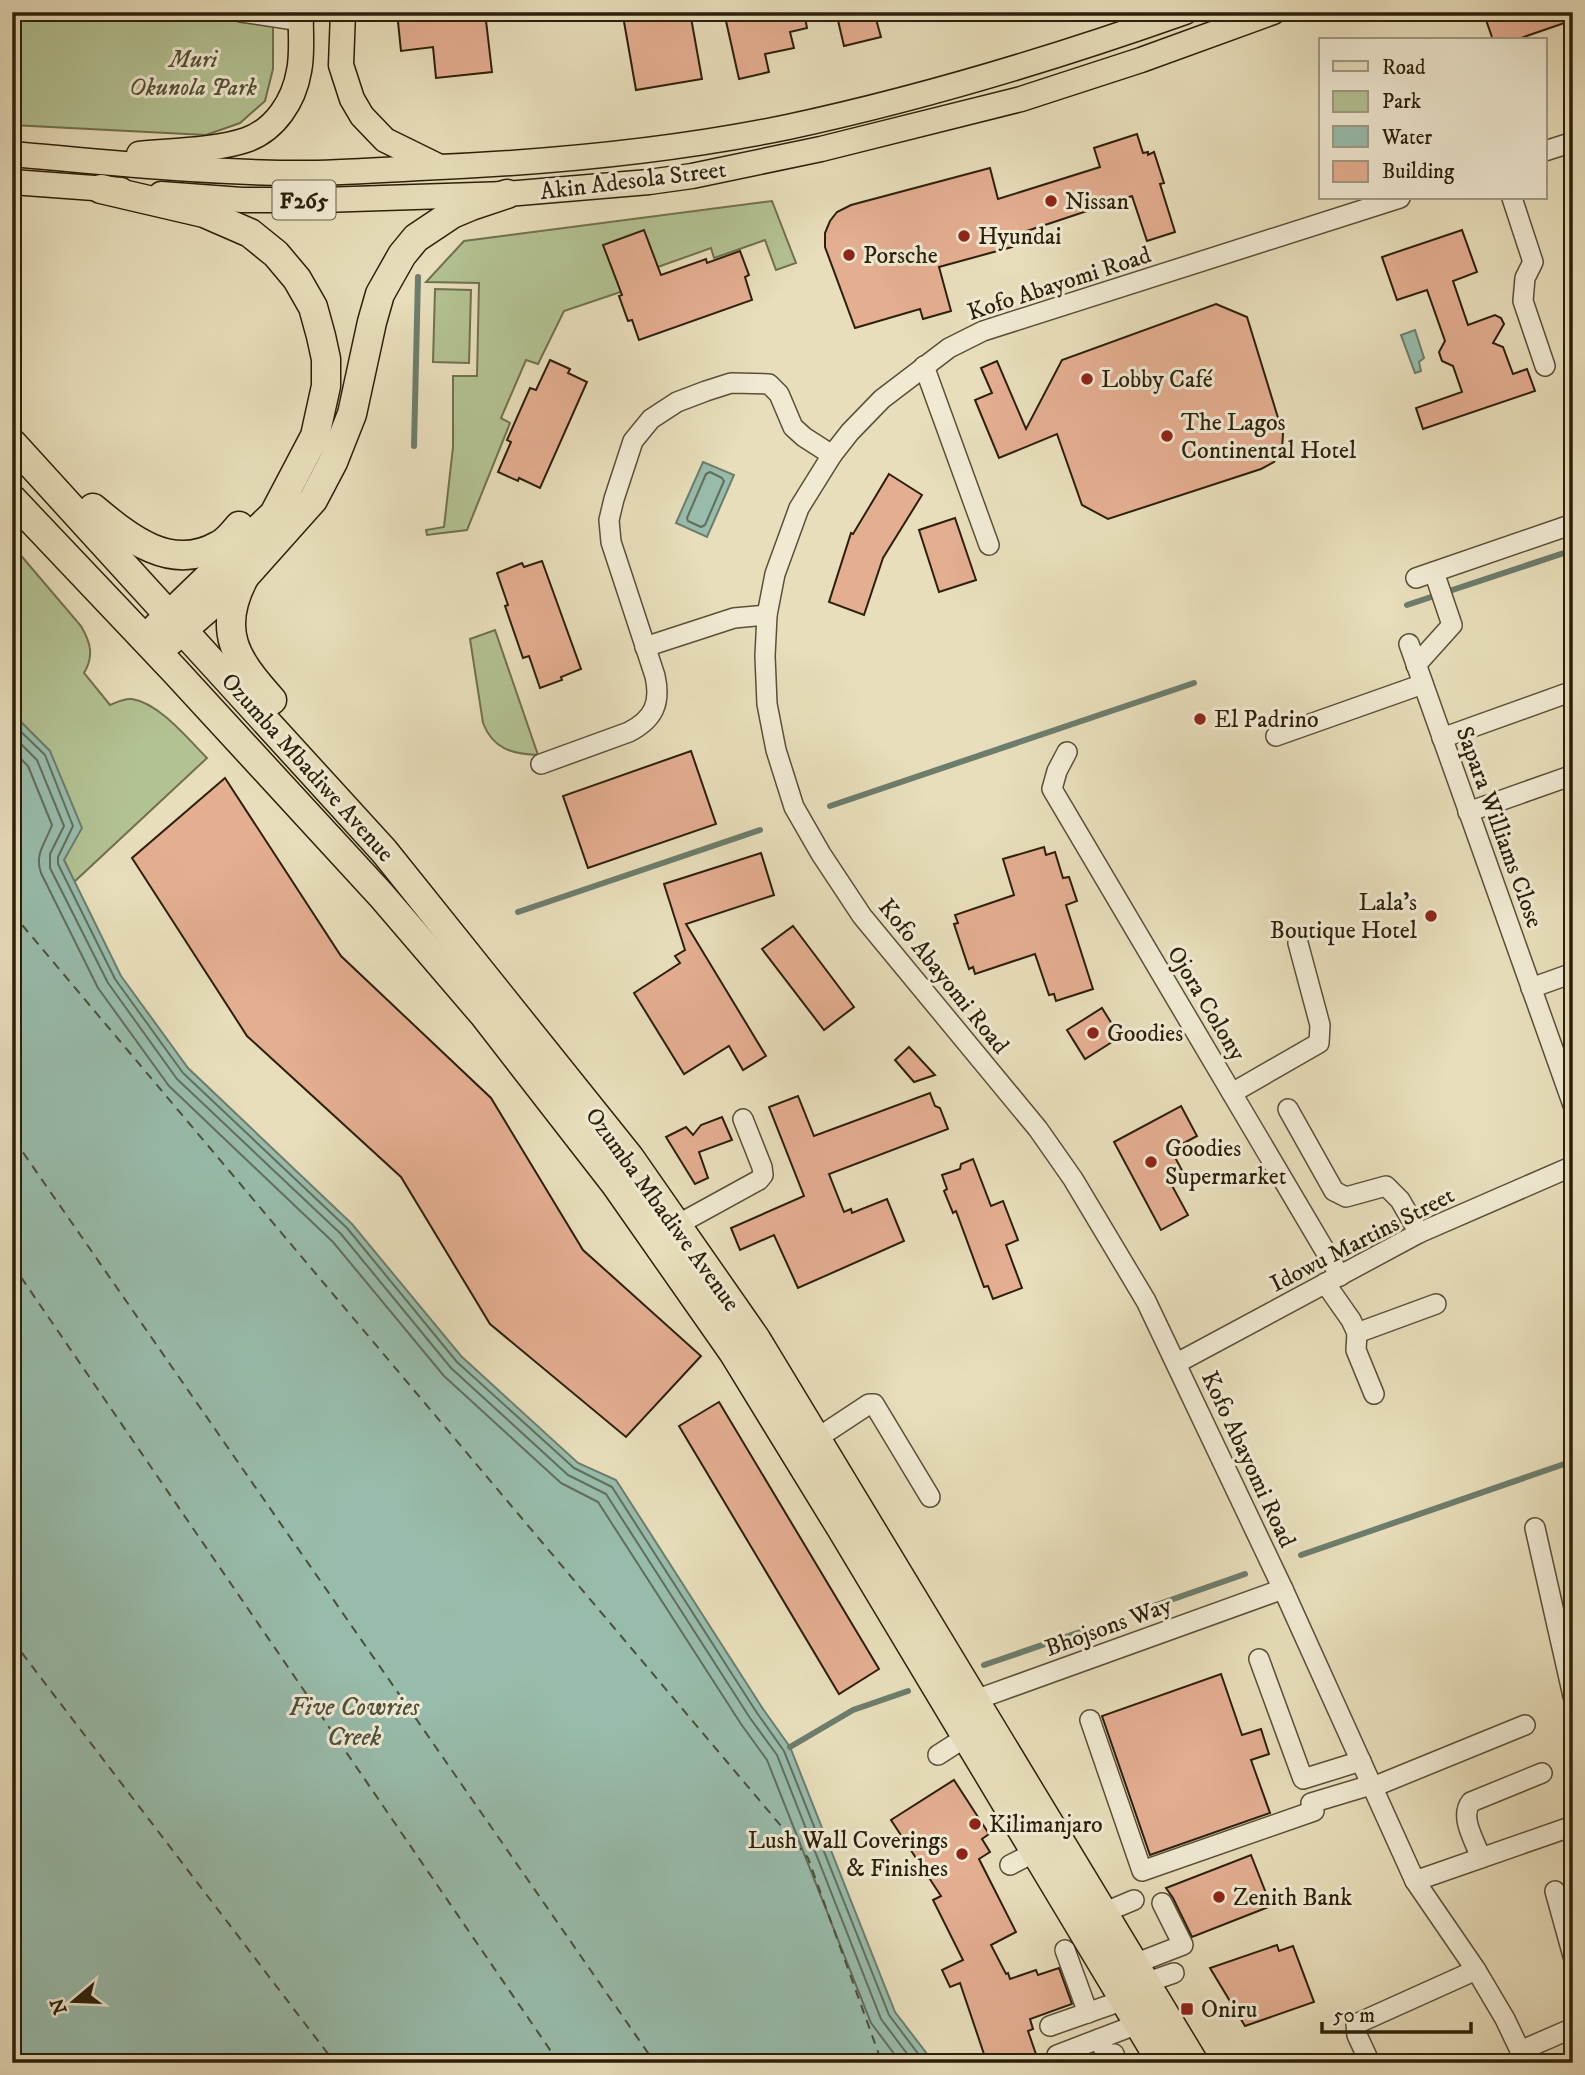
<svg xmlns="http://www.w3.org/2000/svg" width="1585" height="2075" font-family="'IM FELL DW Pica',serif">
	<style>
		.green { fill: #b3c293; stroke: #70704f; stroke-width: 2 }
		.water { fill: #98bcac; stroke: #6d7d6c; stroke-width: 2 }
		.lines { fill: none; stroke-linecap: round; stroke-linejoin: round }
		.shore { stroke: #626e5c; stroke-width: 2 }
		.stream { stroke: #6d7d6c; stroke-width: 6 }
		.ferry { stroke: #4c4e3b; stroke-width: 2; stroke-dasharray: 9 7; stroke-linecap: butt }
		.building { fill: #e4ae91; stroke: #2c1f0b; stroke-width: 2 }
		.minor-casing { stroke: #5b4f37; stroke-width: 22 }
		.major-casing { stroke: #2c1f0b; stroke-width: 27 }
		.highway-casing { stroke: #2c1f0b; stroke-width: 31 }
		.minor { stroke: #f0ead3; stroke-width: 19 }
		.major { stroke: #e8debb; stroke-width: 24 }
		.highway { stroke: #e8debb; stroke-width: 28 }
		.poi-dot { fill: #8f2418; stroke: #f0ead3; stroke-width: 2.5 }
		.labels { text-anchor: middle; stroke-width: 6; stroke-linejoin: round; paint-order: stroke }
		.shield { fill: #f0ead3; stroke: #675c47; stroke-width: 2 }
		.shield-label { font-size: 23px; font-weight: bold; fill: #2c1f0b }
		.park-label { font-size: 24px; font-style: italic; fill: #545034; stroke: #f0ead3 }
		.street-label { font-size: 24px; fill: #2c1f0b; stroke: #f0ead3 }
		.poi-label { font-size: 24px; fill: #2c1f0b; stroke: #f0ead3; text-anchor: start }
		.water-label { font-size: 26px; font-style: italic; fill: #4c4e3b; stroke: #f0ead3 }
	</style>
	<rect width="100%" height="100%" fill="#e8debb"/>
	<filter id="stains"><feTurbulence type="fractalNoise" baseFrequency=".00286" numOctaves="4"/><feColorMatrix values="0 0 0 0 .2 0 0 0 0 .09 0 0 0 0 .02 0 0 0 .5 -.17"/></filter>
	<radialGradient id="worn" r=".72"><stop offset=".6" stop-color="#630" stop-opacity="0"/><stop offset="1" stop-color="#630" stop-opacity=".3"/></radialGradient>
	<g class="green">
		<path d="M12,12H273V69L265,101L240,123L206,135L12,125Z"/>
		<path d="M772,201L796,263L776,270L765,240L714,258L711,248L641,273L644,284L564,311L538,364L526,360L501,418L510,423L467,530L427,535L426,530L444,527L453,447V376H477L479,283L426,282L464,241Z"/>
		<path d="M435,289L471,290L469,363L433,362Z"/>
		<path d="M12,545L81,626C91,643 94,656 84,673L110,705C117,702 124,698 132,699C159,703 188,739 207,758L74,882L64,860L50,751L12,713Z"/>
		<path d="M495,630L538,755C512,754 493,749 483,723L470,639Z"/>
	</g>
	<g class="water">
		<path d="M1415,330L1424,358L1419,362L1421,371L1415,373L1401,335Z"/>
		<path d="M703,462L734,475L707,537L676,523Z"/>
		<path d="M12,713L50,751L82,828L64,860L121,976L188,1068L352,1224L461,1356L578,1463L616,1480L763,1709L790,1747L895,2012L934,2063H12Z"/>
	</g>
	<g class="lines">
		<g class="shore">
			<path d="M710,472L722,478L724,481L705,525L701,527L688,521L687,518L706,474Z"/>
			<path d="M12,723L45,755L73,826L58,857V864L115,979L183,1073L347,1228L457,1362L574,1468L612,1487L757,1713L784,1751L889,2015L925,2063"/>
			<path d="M12,735L37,760L64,826L50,854V868L108,983L177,1079L341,1234L451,1368L568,1475L606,1494L750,1718L777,1755L881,2019L914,2063"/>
			<path d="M12,750L28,766L52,825C46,842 34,854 41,873L98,988L169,1086L333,1242L444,1376L561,1483L598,1502L741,1724L767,1760L871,2023L901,2063"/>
		</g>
		<g class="stream">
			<path d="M414,446L418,277"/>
			<path d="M1407,605L1573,550"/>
			<path d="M830,806L1194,683"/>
			<path d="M518,912L760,830"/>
			<path d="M1301,1555L1573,1461"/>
			<path d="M1139,1611L1245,1574"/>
			<path d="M984,1665L1080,1632"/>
			<path d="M790,1747L853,1710L908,1691"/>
		</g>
		<g class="ferry">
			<path d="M12,913L808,1858L882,2063"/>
			<path d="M12,1141L22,1151L655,2063"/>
			<path d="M12,1264L559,2063"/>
			<path d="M12,1640L335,2063"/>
		</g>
	</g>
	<g class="building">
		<path d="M397,12H485L492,72L436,78L433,47L401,51Z"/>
		<path d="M646,12H690L702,79L636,90L623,16Z"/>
		<path d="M724,12H804L807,28L790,32L794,48L765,54L769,72L739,79Z"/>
		<path d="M836,12H874L881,37L844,46Z"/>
		<path d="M1499,12H1573V20L1515,40H1493L1485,17Z"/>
		<path d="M1137,134L1143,153L1148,152V155L1154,152L1164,183L1160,184L1175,232L1147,241L1132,196L1009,237L1012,247L939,267L951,311L923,319L920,309L855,328L825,247V233L830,221L837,212L851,205L990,168L998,199L1100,167L1094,148Z"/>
		<path d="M644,230L661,275L706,259L707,263L740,251L749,275L745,277L752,300L639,340L632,320L628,321L619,296L622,295L603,245Z"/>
		<path d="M1462,230L1477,272L1453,281L1468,325L1495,315L1501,318L1504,324L1493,343L1503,347L1513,374L1527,369L1535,391L1423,429L1416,408L1462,392L1453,366L1442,361L1439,352L1445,341L1427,290L1397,300L1382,257Z"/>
		<path d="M1216,304L1247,317L1283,434L1282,448L1274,462L1261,469L1108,519L1082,505L1057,434L999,458L975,400L992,393L981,368L997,361L1026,429L1062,360Z"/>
		<path d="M550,360L570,369L568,373L587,382L540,488L519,478L518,481L498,472L511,442L507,440L530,388L536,390Z"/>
		<path d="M889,474L922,495L883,558L864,615L829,602L851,533L853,534Z"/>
		<path d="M955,518L976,580L939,592L919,530Z"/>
		<path d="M542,561L581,669L561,677L562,680L540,688L529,656L523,658L505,606L508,605L497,573L522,563L524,567Z"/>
		<path d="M691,751L716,824L588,868L563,796Z"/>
		<path d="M225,778L341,956L491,1098L583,1250L701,1356L626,1437L490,1324L401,1177L247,1036L132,858Z"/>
		<path d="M1044,847L1046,855L1055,852L1063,878L1069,877L1077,901L1066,905L1093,989L1056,1001L1054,994L1049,995L1035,954L975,974L973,967L969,969L954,924L958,923L955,915L1014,895L1003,859Z"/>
		<path d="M761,853L774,895L686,924L766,1056L743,1070L729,1046L684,1074L634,993L680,963L675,956L685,950L664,884Z"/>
		<path d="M793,926L854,1007L824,1030L762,949Z"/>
		<path d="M1102,1008L1120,1037L1085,1059L1067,1030Z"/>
		<path d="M909,1047L935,1075L914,1082L895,1060Z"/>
		<path d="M930,1093L935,1106L940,1108L948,1129L829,1174L844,1212L851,1209L852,1213L887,1199L904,1241L798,1288L774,1235L740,1250L731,1228L804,1196L769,1107L798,1096L814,1136Z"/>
		<path d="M1181,1106L1197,1136L1171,1150L1184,1174L1170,1182L1188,1215L1161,1230L1114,1142Z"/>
		<path d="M722,1117L732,1140L699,1152L708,1178L695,1184L666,1137L686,1127L693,1135L701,1125Z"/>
		<path d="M973,1159L991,1206L1003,1201L1018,1240L1006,1245L1022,1288L993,1299L988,1286L984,1287L956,1211L953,1213L944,1191L947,1189L942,1175L960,1169L961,1164Z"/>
		<path d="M719,1402L879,1669L839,1694L679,1426Z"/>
		<path d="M1221,1674L1242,1735L1261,1729L1269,1754L1251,1760L1270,1813L1150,1855L1102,1716Z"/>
		<path d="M954,1780L989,1834L982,1839L990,1852L979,1859L1016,1932L991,1945L1006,1974L1008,1973L1010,1979L1036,1970L1038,1975L1059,1968L1072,2004L1030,2019L1033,2029L1028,2031L1039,2063H987L960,1983L950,1987L942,1970L963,1960L933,1900L941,1896L891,1820Z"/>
		<path d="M1251,1855L1271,1906L1192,1937L1173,1898L1166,1888Z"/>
		<path d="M1277,1945L1279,1951L1293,1946L1314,2002L1245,2026L1210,1968Z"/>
	</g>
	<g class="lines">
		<g class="minor-casing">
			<g id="minor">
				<path d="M241,12L301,21"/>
				<path d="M1545,151L1573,142"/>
				<path d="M1400,198L983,331L949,348L882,399L850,432L832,455L799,508L775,574L767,615L765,656L767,704L776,750L794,807L821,854L862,916L1038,1129L1073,1179L1146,1301L1283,1589L1415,1881L1476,1970L1505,2019L1526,2063"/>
				<path d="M1512,198L1533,262L1525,278L1523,301L1545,366"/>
				<path d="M924,366L989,545"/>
				<path d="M1416,578L1573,524"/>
				<path d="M1409,644L1573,1105"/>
				<path d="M645,647L734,618L767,615"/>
				<path d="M1416,665L1452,625L1434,572"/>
				<path d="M1276,736L1423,684"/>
				<path d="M1442,738L1573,691"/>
				<path d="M1067,752L1057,771L1052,789L1340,1276"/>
				<path d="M541,764L629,732C654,719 661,703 655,676L611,542L609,520L614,499L633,441L651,419L677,402L706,391L731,383L769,384L779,394L793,427L804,437L832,455"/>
				<path d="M1468,812L1573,775"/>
				<path d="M1531,988L1573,973"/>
				<path d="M1232,1093L1319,1043L1320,1025L1298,943"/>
				<path d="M1288,1109L1334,1191L1346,1197L1386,1186L1400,1200L1419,1233"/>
				<path d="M677,1225L759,1180L763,1175L762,1167L743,1119"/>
				<path d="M1325,1283L1351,1320L1357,1333L1356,1350L1374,1394"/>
				<path d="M1357,1333L1436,1304"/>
				<path d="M1177,1363L1419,1233L1573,1166"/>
				<path d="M816,1439L869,1404H874L930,1497"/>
				<path d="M1535,1528L1573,1696"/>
				<path d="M1259,1659L1303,1779L1361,1761"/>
				<path d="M966,1706L975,1700L1283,1589"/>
				<path d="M1090,1720L1142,1871L1314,1811L1311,1803L1371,1785"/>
				<path d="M938,1755L966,1737"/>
				<path d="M1373,1787L1525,1725"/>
				<path d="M1481,1858C1475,1841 1459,1817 1471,1802L1542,1773"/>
				<path d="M1010,1865L1035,1852"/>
				<path d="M1415,1881L1573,1826"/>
				<path d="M1555,1891L1573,1956"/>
				<path d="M1103,1913L1134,1900"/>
				<path d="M1065,1950L1088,2013"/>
				<path d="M1134,1964L1183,1945L1162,1903"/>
				<path d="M1145,1983L1174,1973"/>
				<path d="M1050,2026L1124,2000"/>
				<path d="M1099,2039L1107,2056L1114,2054L1117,2063"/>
				<path d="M1520,2051L1573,2028"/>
				<path d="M1057,2055L1138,2024"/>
				<path d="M1370,2063L1357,2035L1356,2024L1476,1970"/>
			</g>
		</g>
		<g class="major-casing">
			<g id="major">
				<path d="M343,12L341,65L352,99L362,116L385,140L438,166"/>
				<path d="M12,154C114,163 215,174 317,173C351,172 385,170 419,168C543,163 667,152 788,127C923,98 1055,58 1185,12"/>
				<path d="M139,154C170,151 217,150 246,140C275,130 294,101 299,71C303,53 300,31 301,12"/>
				<path d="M12,182L121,190"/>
				<path d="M161,194L242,200H322L507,194L649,182L692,176L821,149L1021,99L1141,60L1273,12"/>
			</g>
		</g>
		<g class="highway-casing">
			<g id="highway">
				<path d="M101,189L204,213L250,233L276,254L297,279L313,307L321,336L326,359V386L315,436L274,514L157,627"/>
				<path d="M12,443L384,851L630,1158L756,1339L1194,2063"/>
				<path d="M12,499L175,671L381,895L484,1015L616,1185L733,1352L841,1528L1162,2063"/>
				<path d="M93,508C129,538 171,573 219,545C227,541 233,533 239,526"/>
				<path d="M244,578C216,631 236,660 272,700"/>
				<path d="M170,641L247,574L313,500L333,462L352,414L372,322L380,294L402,255L416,238L452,214L471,206L507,194"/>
			</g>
		</g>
		<use href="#minor" class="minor"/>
		<use href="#major" class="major"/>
		<use href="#highway" class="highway"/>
	</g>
	<g class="poi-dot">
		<circle cx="1051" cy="201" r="7"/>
		<circle cx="964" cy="236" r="7"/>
		<circle cx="849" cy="255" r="7"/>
		<circle cx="1087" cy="379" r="7"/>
		<circle cx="1167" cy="436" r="7"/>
		<circle cx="1200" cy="719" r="7"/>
		<circle cx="1431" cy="916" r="7"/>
		<circle cx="1093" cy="1033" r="7"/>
		<circle cx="1151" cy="1162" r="7"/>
		<circle cx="975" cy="1824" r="7"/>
		<circle cx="962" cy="1854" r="7"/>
		<circle cx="1219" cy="1897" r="7"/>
		<rect x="1180" y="2002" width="14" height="14" rx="3.5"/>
	</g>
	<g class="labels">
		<rect class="shield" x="272.5" y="180.5" width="63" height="39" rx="5"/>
		<g class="shield-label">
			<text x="304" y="208">F265</text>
		</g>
		<g class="park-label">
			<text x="193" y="67">Muri<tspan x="193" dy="28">Okunola Park</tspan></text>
		</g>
		<g class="street-label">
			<text transform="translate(633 180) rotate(-7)" y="8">Akin Adesola Street</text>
			<text transform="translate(1059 283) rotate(-18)" y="8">Kofo Abayomi Road</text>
			<text transform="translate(308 767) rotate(48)" y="8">Ozumba Mbadiwe Avenue</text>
			<text transform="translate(1500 827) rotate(70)" y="8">Sapara Williams Close</text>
			<text transform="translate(944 976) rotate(51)" y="8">Kofo Abayomi Road</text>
			<text transform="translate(1207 1003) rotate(59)" y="8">Ojora Colony</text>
			<text transform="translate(663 1209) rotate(54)" y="8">Ozumba Mbadiwe Avenue</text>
			<text transform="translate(1362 1239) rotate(-27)" y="8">Idowu Martins Street</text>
			<text transform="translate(1249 1459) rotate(65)" y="8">Kofo Abayomi Road</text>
			<text transform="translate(1108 1626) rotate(-20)" y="8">Bhojsons Way</text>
		</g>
		<g class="poi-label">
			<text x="1065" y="209">Nissan</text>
			<text x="978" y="244">Hyundai</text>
			<text x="863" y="263">Porsche</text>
			<text x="1101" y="387">Lobby Café</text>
			<text x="1181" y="430">The Lagos<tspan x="1181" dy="28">Continental Hotel</tspan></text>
			<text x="1214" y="727">El Padrino</text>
			<text x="1417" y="910" text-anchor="end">Lala's<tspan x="1417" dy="28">Boutique Hotel</tspan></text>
			<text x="1107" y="1041">Goodies</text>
			<text x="1165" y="1156">Goodies<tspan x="1165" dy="28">Supermarket</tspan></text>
			<text x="989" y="1832">Kilimanjaro</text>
			<text x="948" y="1848" text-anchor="end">Lush Wall Coverings<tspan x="948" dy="28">&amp; Finishes</tspan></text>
			<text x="1233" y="1905">Zenith Bank</text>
			<text x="1201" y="2017">Oniru</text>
		</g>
		<g class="water-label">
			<text x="354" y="1715">Five Cowries<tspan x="354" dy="30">Creek</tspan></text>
		</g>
	</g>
	<rect width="1585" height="2075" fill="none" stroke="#e8debb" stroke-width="42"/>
	<rect x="14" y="14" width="1557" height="2047" fill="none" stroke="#2c1f0b" stroke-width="3.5"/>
	<rect x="21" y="21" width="1543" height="2033" fill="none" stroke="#2c1f0b" stroke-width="2"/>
	<rect x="1319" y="38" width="228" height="161" fill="#f0ead3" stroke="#a29983" stroke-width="2"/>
	<rect x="1333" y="61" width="35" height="10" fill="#e8debb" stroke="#a29983" stroke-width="2"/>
	<text x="1382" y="74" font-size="21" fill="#2c1f0b">Road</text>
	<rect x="1333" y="91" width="35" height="21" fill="#b3c293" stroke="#a29983" stroke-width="2"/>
	<text x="1382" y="108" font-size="21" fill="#2c1f0b">Park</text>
	<rect x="1333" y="126" width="35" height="21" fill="#98bcac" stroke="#a29983" stroke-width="2"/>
	<text x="1382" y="144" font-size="21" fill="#2c1f0b">Water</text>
	<rect x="1333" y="161" width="35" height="21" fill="#e4ae91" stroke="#a29983" stroke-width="2"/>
	<text x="1382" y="178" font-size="21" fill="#2c1f0b">Building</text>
	<g transform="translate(74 2001) rotate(251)" stroke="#f0ead3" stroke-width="5" paint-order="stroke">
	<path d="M0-5L12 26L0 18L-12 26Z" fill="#2c1f0b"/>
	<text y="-10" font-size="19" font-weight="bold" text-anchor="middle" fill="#2c1f0b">N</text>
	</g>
	<path d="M1322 2022v10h149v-10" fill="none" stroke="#2c1f0b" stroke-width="3.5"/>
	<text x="1333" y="2022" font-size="21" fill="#2c1f0b" stroke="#f0ead3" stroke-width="5" paint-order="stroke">50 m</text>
	<rect width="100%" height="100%" filter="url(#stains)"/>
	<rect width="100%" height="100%" fill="url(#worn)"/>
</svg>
